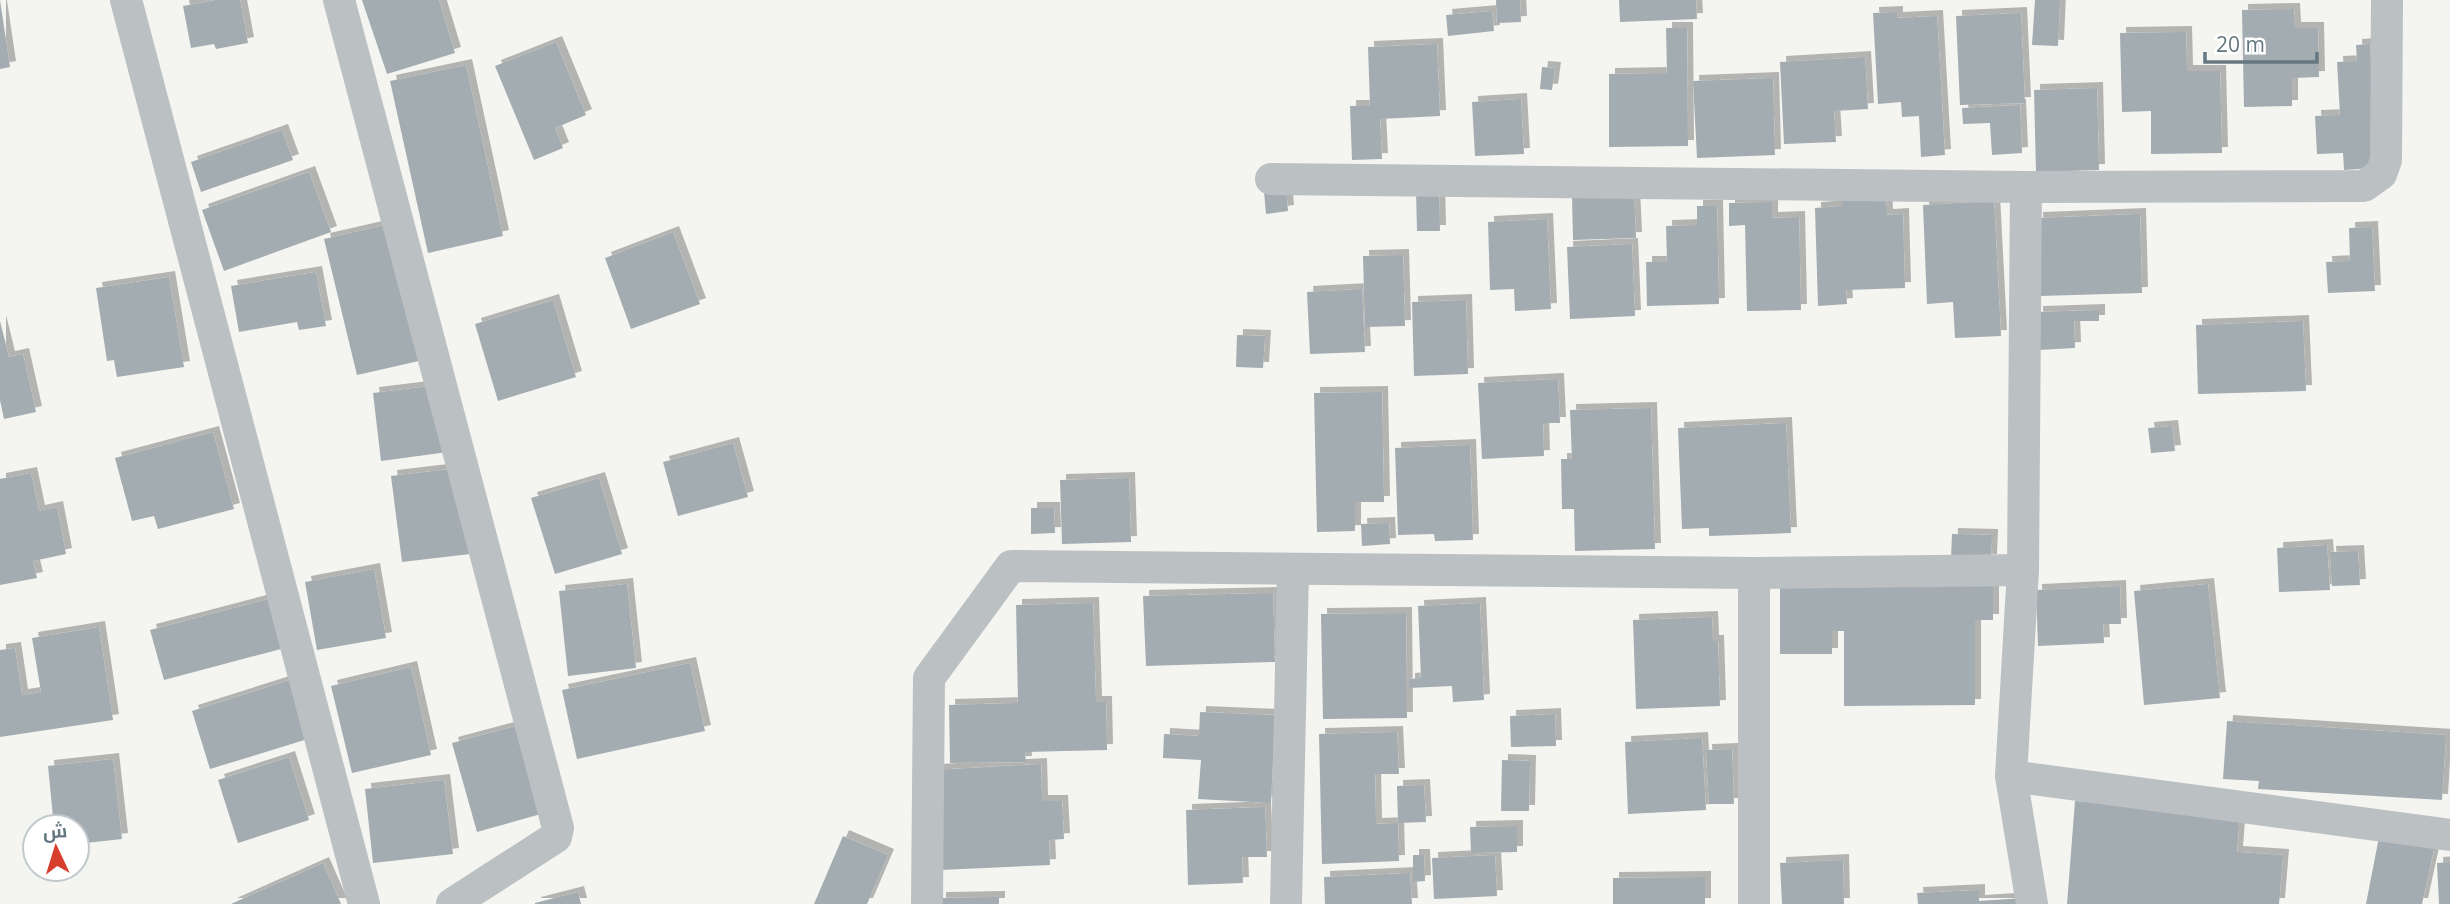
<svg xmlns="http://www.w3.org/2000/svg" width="2450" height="904" font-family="'Open Sans',Cairo,sans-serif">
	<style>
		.building { fill: #a3acb0; filter: url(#shadow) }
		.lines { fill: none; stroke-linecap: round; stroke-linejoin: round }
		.street { stroke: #bbc0c2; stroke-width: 32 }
	</style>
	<defs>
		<filter id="shadow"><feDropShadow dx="6" dy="-6" stdDeviation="0" flood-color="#0004"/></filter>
	</defs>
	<rect width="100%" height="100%" fill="#f4f4f1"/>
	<g class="building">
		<path d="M0,0L10,67L0,69Z"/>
		<path d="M216,0H240L248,43L216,49L214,44L191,48L183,6Z"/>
		<path d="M362,0H439L455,53L387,74Z"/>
		<path d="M1496,0H1520L1521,22L1497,23Z"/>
		<path d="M1619,0H1696L1697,19L1620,22Z"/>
		<path d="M2035,0H2060L2058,46L2032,45Z"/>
		<path d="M2294,9L2295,28H2318L2319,77L2292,78V106L2244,107L2242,10Z"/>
		<path d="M1492,11L1494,31L1448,36L1446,15Z"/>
		<path d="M1897,12V18L1937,16L1945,155L1921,157L1919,116L1902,117L1901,102L1878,104L1873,13Z"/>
		<path d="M2021,13L2025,103L1960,105L1956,16Z"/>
		<path d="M1666,28H1687L1688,146L1609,147V74L1667,73Z"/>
		<path d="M2186,32L2187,71H2220L2222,153L2151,154V111L2122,112L2120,33Z"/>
		<path d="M556,42L586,115L555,128L563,148L534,160L495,66Z"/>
		<path d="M1437,44L1440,116L1380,119L1382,159L1352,160L1350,106H1370L1368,47Z"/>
		<path d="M2370,44L2376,168L2344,170L2343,153L2317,154L2315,116L2340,115L2337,62L2357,61L2356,45Z"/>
		<path d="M1865,57L1868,109L1834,111L1836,142L1784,144L1780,62Z"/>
		<path d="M466,65L503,236L428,253L390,81Z"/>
		<path d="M1542,67L1555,68L1552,90L1540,89Z"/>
		<path d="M1773,78L1775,155L1697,158L1693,81Z"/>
		<path d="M2097,88L2099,170L2036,172L2034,90Z"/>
		<path d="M1521,99L1524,154L1475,156L1472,102Z"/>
		<path d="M2020,105L2022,153L1992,155L1990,123L1963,124L1962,108Z"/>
		<path d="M282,130L293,160L201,192L191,162Z"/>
		<path d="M309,172L331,232L224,271L202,210Z"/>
		<path d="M1286,189L1288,211L1266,214L1264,191Z"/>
		<path d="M1886,190L1887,215L1903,214L1905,288L1846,290L1847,304L1818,306L1815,208L1842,206V192Z"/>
		<path d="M1416,191H1439L1440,231H1417Z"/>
		<path d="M1634,194L1636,238L1573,240L1572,196Z"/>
		<path d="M1994,201L2001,336L1955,338L1953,302L1927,304L1923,205Z"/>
		<path d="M1772,202V218L1799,217L1801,310L1747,311L1745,225L1729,226V203Z"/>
		<path d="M1697,206H1717L1719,304L1647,306L1646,262H1667L1666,226L1697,225Z"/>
		<path d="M2140,214L2142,293L2040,296L2037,218Z"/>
		<path d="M1547,219L1551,309L1515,311L1514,289L1490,290L1488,222Z"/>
		<path d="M385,225L419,361L357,375L324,239Z"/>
		<path d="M2372,227L2375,291L2328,293L2326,262L2350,261L2349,228Z"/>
		<path d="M673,232L700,304L631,329L605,258Z"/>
		<path d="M1632,244L1635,316L1570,319L1567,247Z"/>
		<path d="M1403,255L1405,326L1365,327L1363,256Z"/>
		<path d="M316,272L326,326L299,330L297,322L239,332L231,286Z"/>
		<path d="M169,277L184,367L117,377L114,360L107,361L96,288Z"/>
		<path d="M1362,289L1365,352L1310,354L1307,292Z"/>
		<path d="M553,300L576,377L498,401L475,324Z"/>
		<path d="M1466,300L1468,374L1414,376L1412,302Z"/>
		<path d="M2099,310V321H2074L2075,348L2038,350L2037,312Z"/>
		<path d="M0,321L9,357L23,354L36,412L4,419L0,400Z"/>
		<path d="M2303,321L2306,391L2198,394L2196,325Z"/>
		<path d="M1237,335L1265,336L1263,368L1236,367Z"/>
		<path d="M1558,379L1560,423H1543L1544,456L1482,459L1478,383Z"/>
		<path d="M439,385L448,452L381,461L373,393Z"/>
		<path d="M1382,392L1384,502H1355V531L1317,532L1314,393Z"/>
		<path d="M1651,408L1655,549L1575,551L1574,509H1562L1561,459H1572L1570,410Z"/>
		<path d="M1786,423L1791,533L1709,536V528L1682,529L1678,428Z"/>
		<path d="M2172,426L2175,451L2151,453L2148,428Z"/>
		<path d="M213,432L234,509L158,529L154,516L132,521L115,458Z"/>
		<path d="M733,443L748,497L678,516L663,462Z"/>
		<path d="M1470,445L1473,540L1435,541L1434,534L1398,535L1395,448Z"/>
		<path d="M459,468L470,554L402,562L391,476Z"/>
		<path d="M31,473L39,511L57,507L66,554L33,561L37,578L0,585V479Z"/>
		<path d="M599,478L622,554L555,574L531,498Z"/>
		<path d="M1129,478L1131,542L1062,544L1060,480Z"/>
		<path d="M1031,508H1054L1055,533L1031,534Z"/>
		<path d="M1389,523L1390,544L1362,546L1361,524Z"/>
		<path d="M1952,534L1992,535L1991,560L1951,559Z"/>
		<path d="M2327,545L2330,590L2279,592L2277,548Z"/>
		<path d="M2358,551L2360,585L2332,586L2330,552Z"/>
		<path d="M374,569L386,638L317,650L305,582Z"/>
		<path d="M627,584L636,668L568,676L559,591Z"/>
		<path d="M1926,584H1993V620H1975V705L1844,706V631H1832V654H1780V587H1926Z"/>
		<path d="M2208,584L2220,698L2144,705L2134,591Z"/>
		<path d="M2120,586L2121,624H2103L2104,643L2038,646L2036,590Z"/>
		<path d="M1273,593L1275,662L1146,666L1143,596Z"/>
		<path d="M268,599L281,649L164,680L150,630Z"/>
		<path d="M1093,603L1096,702H1106L1107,750L1025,752L1026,762L950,763L949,705L1018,703L1016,605Z"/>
		<path d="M1480,603L1484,700L1453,702L1452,686L1409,688V679L1421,678L1418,606Z"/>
		<path d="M1406,613L1407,718L1323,719L1321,614Z"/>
		<path d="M1712,617L1713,641H1718L1720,706L1636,709L1633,620Z"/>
		<path d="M99,627L113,720L0,737V650L15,648L22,695L41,692L32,638Z"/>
		<path d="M690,663L705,731L577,759L562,690Z"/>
		<path d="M411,667L431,755L352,773L331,686Z"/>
		<path d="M293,679L311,738L210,769L192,711Z"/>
		<path d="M1200,712L1275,715L1271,803L1198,799L1201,760L1163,758L1164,734L1199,736Z"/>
		<path d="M1555,714L1556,746L1511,747L1510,716Z"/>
		<path d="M2227,721L2446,735L2442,800L2258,789L2259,781L2223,779Z"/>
		<path d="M523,724L548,812L477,832L452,743Z"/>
		<path d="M1397,732L1399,774H1375L1376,824L1398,823L1399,861L1322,864L1319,734Z"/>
		<path d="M1702,738L1706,810L1628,814L1625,742Z"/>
		<path d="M1732,749L1734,804H1709L1706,750Z"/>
		<path d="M289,757L309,820L238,843L218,780Z"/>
		<path d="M113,759L122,839L77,844V827H54L48,766Z"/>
		<path d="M1502,760L1530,761L1529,811H1501Z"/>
		<path d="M1041,764L1042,801H1062L1064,839L1049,840L1050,865L940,870L935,770Z"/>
		<path d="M444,780L453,854L373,863L365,789Z"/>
		<path d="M1424,785L1426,822L1398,823L1397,786Z"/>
		<path d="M2075,801L2240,814L2237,852L2283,855L2279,904H2067Z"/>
		<path d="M1265,807L1267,857H1242L1243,883L1188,885L1186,810Z"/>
		<path d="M1517,826V852L1471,853L1470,827Z"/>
		<path d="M843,836L888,855L867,904H814Z"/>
		<path d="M2379,837L2434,849L2422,904H2366Z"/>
		<path d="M1413,855H1424L1425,881L1413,882Z"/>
		<path d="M1495,855L1497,896L1434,899L1432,858Z"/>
		<path d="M1843,860L1844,904H1782L1780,863Z"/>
		<path d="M2450,862V904H2439L2437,863Z"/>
		<path d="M323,863L341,904H231Z"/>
		<path d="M1410,873L1412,904H1325L1324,877Z"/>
		<path d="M1705,877V904H1613V878Z"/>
		<path d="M1979,890V901L2024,898V904H1918L1917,893Z"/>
		<path d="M578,892L581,904H535V903Z"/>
		<path d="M999,897V904H940V898Z"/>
	</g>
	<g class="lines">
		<g class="street">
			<path d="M126,0L364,904"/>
			<path d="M339,0L558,828L556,837L452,904"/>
			<path d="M1271,179L2026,187L2364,186L2381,174L2386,160L2387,0"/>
			<path d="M2026,187L2023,570L2011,776L2032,904"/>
			<path d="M1754,573V904"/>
			<path d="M2011,776L2450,835"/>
			<path d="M927,904L929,678L1011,566L1754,573L2023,570"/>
			<path d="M1286,904L1293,569"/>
		</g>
	</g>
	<g transform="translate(56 848) rotate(356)"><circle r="33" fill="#ffffff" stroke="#c1c9cc" stroke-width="2"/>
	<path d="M0-5L12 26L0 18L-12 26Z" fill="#d83e2c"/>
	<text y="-10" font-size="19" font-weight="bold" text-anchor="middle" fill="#657780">ش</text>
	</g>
	<path d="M2205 52v10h112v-10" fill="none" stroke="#657780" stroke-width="3.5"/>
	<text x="2216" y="52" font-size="21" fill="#657780" stroke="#ffffff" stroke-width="5" paint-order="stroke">20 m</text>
</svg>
